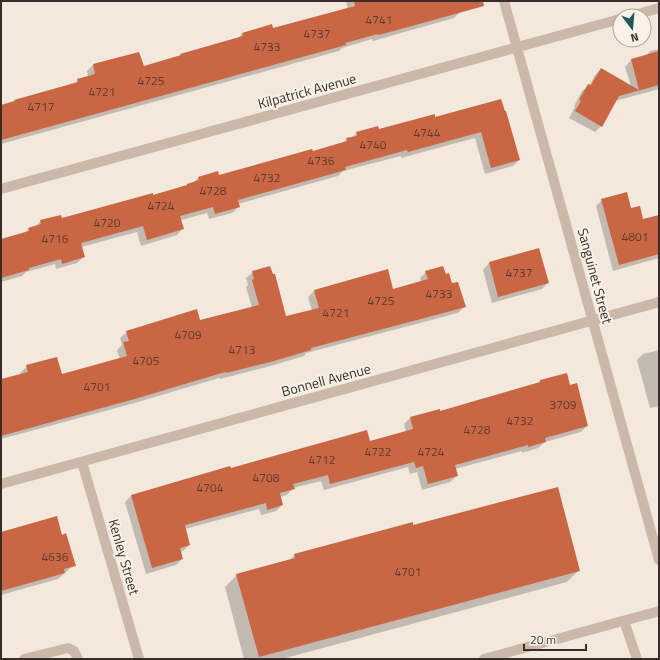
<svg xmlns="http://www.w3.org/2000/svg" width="660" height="660" font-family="'Titillium Web',sans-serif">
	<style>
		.shadow { fill: #0003 }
		.building { fill: #c96644 }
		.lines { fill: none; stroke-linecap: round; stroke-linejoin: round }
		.service { stroke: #cbb8a8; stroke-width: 10 }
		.minor { stroke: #cbb8a8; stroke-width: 10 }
		.labels { text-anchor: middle; stroke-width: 4; stroke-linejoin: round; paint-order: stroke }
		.number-label { font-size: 12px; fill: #5c3b2f }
		.street-label { font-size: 14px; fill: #382d28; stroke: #faf2e9 }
	</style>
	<rect width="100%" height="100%" fill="#f3e8dc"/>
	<g class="shadow">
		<path d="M346,1H457L460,12L454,18L373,41L372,39L342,48L339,51L1,144V105L73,84L78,80L88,77L87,71L93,65L139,53L143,67L178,57L181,55L237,39L242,34L271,25L272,29L348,9Z"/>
		<path d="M659,49V89L615,101L601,126L595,132L569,118L575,107L574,106L582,91L589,86L595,75L601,69L631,86L625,67L631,60L645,57L650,51Z"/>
		<path d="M501,100L519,160L513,166L485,174L475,138L401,158V156L343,171L338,176L238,204L239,207L232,213L209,219L207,213L181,220L183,228L177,235L141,246L137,232L81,247L84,257L77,263L56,269L55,264L26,272L22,276L1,282V240L24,233L29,229L35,227L41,221L61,219L185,187L193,183L198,178L218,177L312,152L343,143L347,139L351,138L357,133L378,130L435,118Z"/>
		<path d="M602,200L630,209L642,220L659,218V258L613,271L596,206Z"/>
		<path d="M538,250L548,283L542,289L492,303L483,270L489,263Z"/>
		<path d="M253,272L286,318L312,311L308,297L314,291L392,290L421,282L420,278L426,272L445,275L464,307L458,313L306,353L304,356L267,367L220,379L219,378L131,404L1,439V380L21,375L20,373L27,366L62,375L120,359L117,350L122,345L120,338L127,332L200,322L252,308L246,287L248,285L246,278Z"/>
		<path d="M659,350V406L650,408L637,360L643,354Z"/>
		<path d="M540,381L569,386L587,426L581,432L545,442L538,448L522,453V451L455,469L457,476L450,482L422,490L417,472L410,474L408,467L324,490L321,481L293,488L287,495L280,497L282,505L276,511L261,515L259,509L185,529L189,545L183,551L180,552L182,559L176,565L146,574L125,502L131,496L230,469L369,442L406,432L404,424L410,418L440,412L537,384Z"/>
		<path d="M1,533L62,536L74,565L58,579L1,595Z"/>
		<path d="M295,555L579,570L567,582L282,659H244L225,587L237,575L289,560Z"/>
	</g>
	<g class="building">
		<path d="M354,1H483L484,6L379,35L378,34L345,43L346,45L1,140V105L15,101L14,100L78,82L77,79L95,74L93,64L139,52L144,66L181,55L180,54L243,36L242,33L272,24L273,28L355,6Z"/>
		<path d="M659,51V85L619,96L602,127L575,111L581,101L579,100L588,84L591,85L601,68L639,90L631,59Z"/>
		<path d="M501,99L505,111H506L520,160L491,168L481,132L408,152L407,150L345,167L346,170L238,200L240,207L215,214L213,207L180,216L184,229L147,240L143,226L81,243L85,257L62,264L61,259L29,268V270L1,278V239L29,231L28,228L41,224L40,220L61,215L62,218L153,193V195L187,185V184L199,180L198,177L218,171L219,175L312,149L313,151L347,141L346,138L357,136L356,132L378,126L379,129L435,114V117Z"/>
		<path d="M627,192L631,208L640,206L643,219L659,215V254L619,265L601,199Z"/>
		<path d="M539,248L549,283L498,297L489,262Z"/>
		<path d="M270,266L273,274H275L286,316L319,308L314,290L388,269L393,289L428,279L425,271L443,266L446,274L449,273L452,283L458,282L466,307L311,348V350L274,361L226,373L225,372L138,398L1,436V379L28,372L26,365L57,357L62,374L127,356L123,342L129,341L126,331L197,309L200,320L259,305L252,280L254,279L252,271Z"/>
		<path d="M567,373L570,385L577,383L588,426L545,438L546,442L528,447V445L455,465L458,476L428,484L423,466L416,468L414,462L330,484L328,475L293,484L295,489L280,493L283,505L267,510L266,503L185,525L190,545L180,548L183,559L152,568L131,495L230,466L231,468L367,430L370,441L413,429L410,417L440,409V411L540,382V380Z"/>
		<path d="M558,487L580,571L259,657L236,574L295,558L294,554L413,522V525Z"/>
		<path d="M57,516L62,535L66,533L76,566L64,569L65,573L1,591V532Z"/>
	</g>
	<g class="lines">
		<g class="service">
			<path d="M624,621L637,659"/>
			<path d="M24,659L68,648L74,651L78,659"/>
		</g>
		<g class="minor">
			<path d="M504,1L659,560"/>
			<path d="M631,16L659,8"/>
			<path d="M1,189L620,19"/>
			<path d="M82,462L139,659"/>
			<path d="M1,484L659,302"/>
			<path d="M484,659L659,611"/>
		</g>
	</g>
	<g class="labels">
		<g class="number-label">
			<text x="379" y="24">4741</text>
			<text x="317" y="38">4737</text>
			<text x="267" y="51">4733</text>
			<text x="151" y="85">4725</text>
			<text x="102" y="96">4721</text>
			<text x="41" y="111">4717</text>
			<text x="427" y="137">4744</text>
			<text x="373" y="149">4740</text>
			<text x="321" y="165">4736</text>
			<text x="267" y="182">4732</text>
			<text x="213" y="195">4728</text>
			<text x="161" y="210">4724</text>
			<text x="107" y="227">4720</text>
			<text x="635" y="241">4801</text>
			<text x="55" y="243">4716</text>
			<text x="519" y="277">4737</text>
			<text x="439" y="298">4733</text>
			<text x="381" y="305">4725</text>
			<text x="336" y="317">4721</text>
			<text x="188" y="339">4709</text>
			<text x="242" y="354">4713</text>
			<text x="146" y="365">4705</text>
			<text x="97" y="391">4701</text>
			<text x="563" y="409">3709</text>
			<text x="520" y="425">4732</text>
			<text x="477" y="434">4728</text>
			<text x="378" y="456">4722</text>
			<text x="431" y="456">4724</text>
			<text x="322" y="464">4712</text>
			<text x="266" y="482">4708</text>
			<text x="210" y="492">4704</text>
			<text x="55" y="561">4636</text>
			<text x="408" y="576">4701</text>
		</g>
		<g class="street-label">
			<text transform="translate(307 91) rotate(-15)" y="5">Kilpatrick Avenue</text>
			<text transform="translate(595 276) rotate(75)" y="5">Sanguinet Street</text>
			<text transform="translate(326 380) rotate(-15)" y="5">Bonnell Avenue</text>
			<text transform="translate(124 557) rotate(74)" y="5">Kenley Street</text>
		</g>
	</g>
	<rect width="660" height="660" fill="none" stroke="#382d28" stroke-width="4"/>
	<g transform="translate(632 28) rotate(164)"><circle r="19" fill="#faf2e9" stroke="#aca39c"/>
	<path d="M0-3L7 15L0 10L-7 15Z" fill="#1d565b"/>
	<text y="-6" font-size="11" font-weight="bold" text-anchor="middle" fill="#382d28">N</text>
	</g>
	<path d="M524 644v6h62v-6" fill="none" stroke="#382d28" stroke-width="2"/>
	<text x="530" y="644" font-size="12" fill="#382d28" stroke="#faf2e9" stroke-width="3" paint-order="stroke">20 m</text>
</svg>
